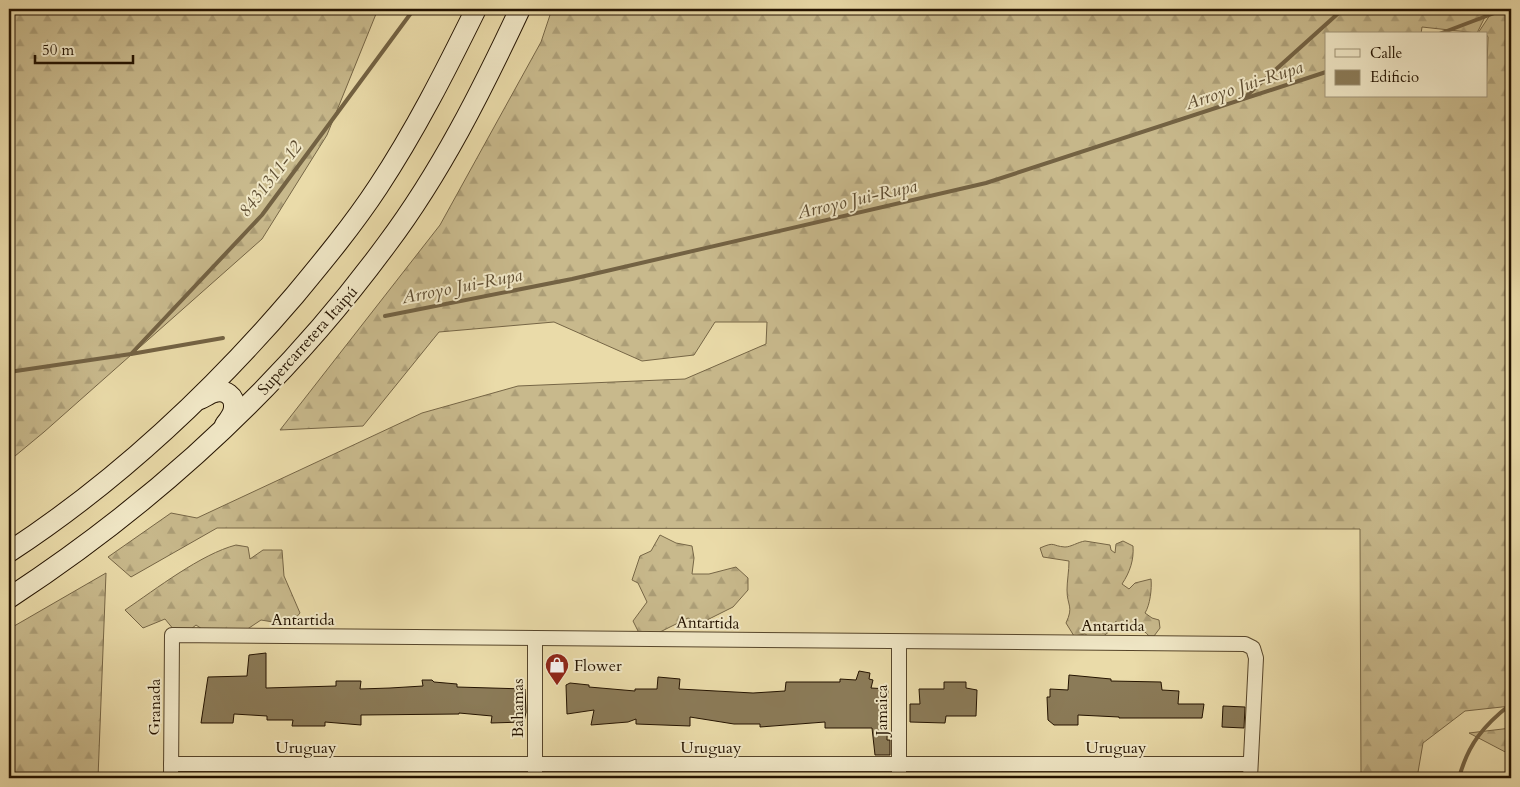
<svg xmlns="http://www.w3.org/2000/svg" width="1520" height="787" font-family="Cardo,serif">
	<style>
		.forest { fill: url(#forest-firs); stroke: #766646 }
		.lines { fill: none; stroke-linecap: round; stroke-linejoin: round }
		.stream { stroke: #736243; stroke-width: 4 }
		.building { fill: #8b7b58; stroke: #241300 }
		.street-casing { stroke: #56452a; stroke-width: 16 }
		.secondary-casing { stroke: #241300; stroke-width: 22 }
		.street { stroke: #f1e8c7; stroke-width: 14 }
		.secondary { stroke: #f1e8c7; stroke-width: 20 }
		.labels { text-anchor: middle; stroke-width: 4; stroke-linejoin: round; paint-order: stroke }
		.street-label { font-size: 16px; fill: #241300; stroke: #f1e8c7 }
		.poi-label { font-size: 16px; fill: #241300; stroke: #f1e8c7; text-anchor: start }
		.water-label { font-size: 18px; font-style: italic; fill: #5f4e32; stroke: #f1e8c7 }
	</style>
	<defs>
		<pattern id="forest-firs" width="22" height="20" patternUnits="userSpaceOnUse" patternTransform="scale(1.25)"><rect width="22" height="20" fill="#c8b98c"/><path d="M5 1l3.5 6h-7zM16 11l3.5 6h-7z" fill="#ac9e77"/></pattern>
	</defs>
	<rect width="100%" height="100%" fill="#eadba9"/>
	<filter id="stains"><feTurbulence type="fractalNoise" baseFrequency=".004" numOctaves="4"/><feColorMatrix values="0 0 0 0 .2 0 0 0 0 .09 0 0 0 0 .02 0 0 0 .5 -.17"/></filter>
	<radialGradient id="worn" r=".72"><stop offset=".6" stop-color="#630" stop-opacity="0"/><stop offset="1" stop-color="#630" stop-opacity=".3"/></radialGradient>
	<g class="forest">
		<path d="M9,9H378L327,135L262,239L44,432L9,461Z"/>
		<path d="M552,9H1489L1477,33L1422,27L1421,34H1326V96H1486L1488,37L1486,34L1478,33L1494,9H1511V706L1465,711L1423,743L1417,778H1361L1360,529L217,528L131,577L108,557L171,513L197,518L422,413L518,386L685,379L766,344L767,322H715L694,355L642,361L554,322L439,332L363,426L280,430L440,225L541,42Z"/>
		<path d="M660,535L676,543L692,546L694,558L692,574H709L736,567L748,578V590L733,607L701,623L688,618L654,635L641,637L633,621L647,602L638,583L632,580L640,556L651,551Z"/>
		<path d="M1085,541L1110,545L1111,550L1115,553L1116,544L1123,541L1133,546C1134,560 1130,572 1122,584L1129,589L1135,583L1151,579C1152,589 1150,605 1145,613L1152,618L1159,620L1160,628L1154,636H1149C1143,629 1136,626 1127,626L1122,631L1116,621C1112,631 1105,636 1095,640L1085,634L1074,636L1066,623C1074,606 1067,606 1067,590C1067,581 1069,571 1069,561L1043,557L1040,548C1056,541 1051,546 1065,547C1071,547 1078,542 1085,541Z"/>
		<path d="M236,545L248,547L250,559L263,550H282L284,576L300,613L293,621L279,623L261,620L246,630L208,633L196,625L191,629L174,630L165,619L143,628L125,610C156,589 201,554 236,545Z"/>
		<path d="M106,573L98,778H9V629Z"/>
		<path d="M1511,728V755L1469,733Z"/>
	</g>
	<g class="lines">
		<g class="stream">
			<path d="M1439,34L1505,9"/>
			<path d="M1243,99L1343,9"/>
			<path d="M385,316L572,279L986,183L1326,72"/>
			<path d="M131,354L262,215L414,9"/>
			<path d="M9,372L131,354L223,338"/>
			<path d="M1459,778C1468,744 1484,725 1511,704"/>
		</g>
	</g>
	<g class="building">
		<path d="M266,653V688L336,686V681H361L360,689L390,688L423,686L422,680H432L434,682L457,684V687L525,689L526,712L524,722L491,723L492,716L459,713V714L361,715V725L325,722V726H292L293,720H267V716L234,714L233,723H201L208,677L247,676L249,655Z"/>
		<path d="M859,671L870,673L869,679L873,680L871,688L888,689L887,740H890V755H875L872,728H825V722L760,727V724H734L690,717V726L636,724V719L628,722L591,725L594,710L567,714L566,685L570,683L589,685V687L635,691V689H657L658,677L680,679L679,689L753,693L785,691L786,682H840V679L856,680Z"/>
		<path d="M1069,675L1111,679V681L1161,682L1162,690L1179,691L1178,704H1204L1202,718H1119V717L1078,715V725H1054L1048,720L1047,697H1050V689L1068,690Z"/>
		<path d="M944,682H966V688L977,690L976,716H946L945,723L910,722V704H920L919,689H944Z"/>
		<path d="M1223,706L1245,707L1244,728L1222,727Z"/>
	</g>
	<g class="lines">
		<g class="street-casing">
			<g id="street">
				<path d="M171,764H1250"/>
				<path d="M171,778L172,635L1245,644L1253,648L1256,658L1250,778"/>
				<path d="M535,778V638"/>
				<path d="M899,778V642"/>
			</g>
		</g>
		<g class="secondary-casing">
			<g id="secondary">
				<path d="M200,399C205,397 210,393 215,392C225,389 235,396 234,407C234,414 229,420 225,425"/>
				<path d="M9,552C116,482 212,392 295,295C324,260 353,225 378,187C415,131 446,70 476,9"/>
				<path d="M9,598C154,503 284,384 387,244C441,172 482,90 520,9"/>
			</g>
		</g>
		<use href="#street" class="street"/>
		<use href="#secondary" class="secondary"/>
	</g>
	<defs>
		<g id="shop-pin" transform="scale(1.25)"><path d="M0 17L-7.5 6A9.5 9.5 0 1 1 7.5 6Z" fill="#8f2418" stroke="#f1e8c7"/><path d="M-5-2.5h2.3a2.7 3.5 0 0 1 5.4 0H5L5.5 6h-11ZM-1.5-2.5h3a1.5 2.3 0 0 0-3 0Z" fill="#fff"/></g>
	</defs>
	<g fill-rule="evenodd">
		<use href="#shop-pin" x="557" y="665"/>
	</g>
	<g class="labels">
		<g class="street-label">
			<text transform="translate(307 340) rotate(-48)" y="6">Supercarretera Itaipú</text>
			<text x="303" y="625">Antartida</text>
			<text transform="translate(708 622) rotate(1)" y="6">Antartida</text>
			<text x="1113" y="631">Antartida</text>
			<text transform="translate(154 707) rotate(-90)" y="6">Granada</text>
			<text transform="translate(517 708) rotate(-90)" y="6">Bahamas</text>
			<text transform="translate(881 710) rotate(-90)" y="6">Jamaica</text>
			<text x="306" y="753">Uruguay</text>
			<text x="711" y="753">Uruguay</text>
			<text x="1116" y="753">Uruguay</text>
		</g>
		<g class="poi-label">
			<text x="574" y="671">Flower</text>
		</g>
		<g class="water-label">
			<text transform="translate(1244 85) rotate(-18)" y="6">Arroyo Jui-Rupa</text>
			<text transform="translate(270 179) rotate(-52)" y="6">8431311-12</text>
			<text transform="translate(857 199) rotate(-13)" y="6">Arroyo Jui-Rupa</text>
			<text transform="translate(462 286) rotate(-11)" y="6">Arroyo Jui-Rupa</text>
		</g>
	</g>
	<rect width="1520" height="787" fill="none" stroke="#eadba9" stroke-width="30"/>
	<rect x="10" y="10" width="1500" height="767" fill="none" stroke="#241300" stroke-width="2.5"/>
	<rect x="15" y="15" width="1490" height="757" fill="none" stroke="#241300"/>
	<rect x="1325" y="32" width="162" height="65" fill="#f1e8c7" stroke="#9f9377"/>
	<rect x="1335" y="49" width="25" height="8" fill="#f1e8c7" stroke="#9f9377"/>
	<text x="1370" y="58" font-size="15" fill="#241300">Calle</text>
	<rect x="1335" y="70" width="25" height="15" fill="#8b7b58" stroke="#9f9377"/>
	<text x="1370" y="82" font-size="15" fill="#241300">Edificio</text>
	<path d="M35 55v8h98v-8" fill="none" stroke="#241300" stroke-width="2.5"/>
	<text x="42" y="55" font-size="15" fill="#241300" stroke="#f1e8c7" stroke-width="4" paint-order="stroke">50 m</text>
	<rect width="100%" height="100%" filter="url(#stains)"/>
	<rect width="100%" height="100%" fill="url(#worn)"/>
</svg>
